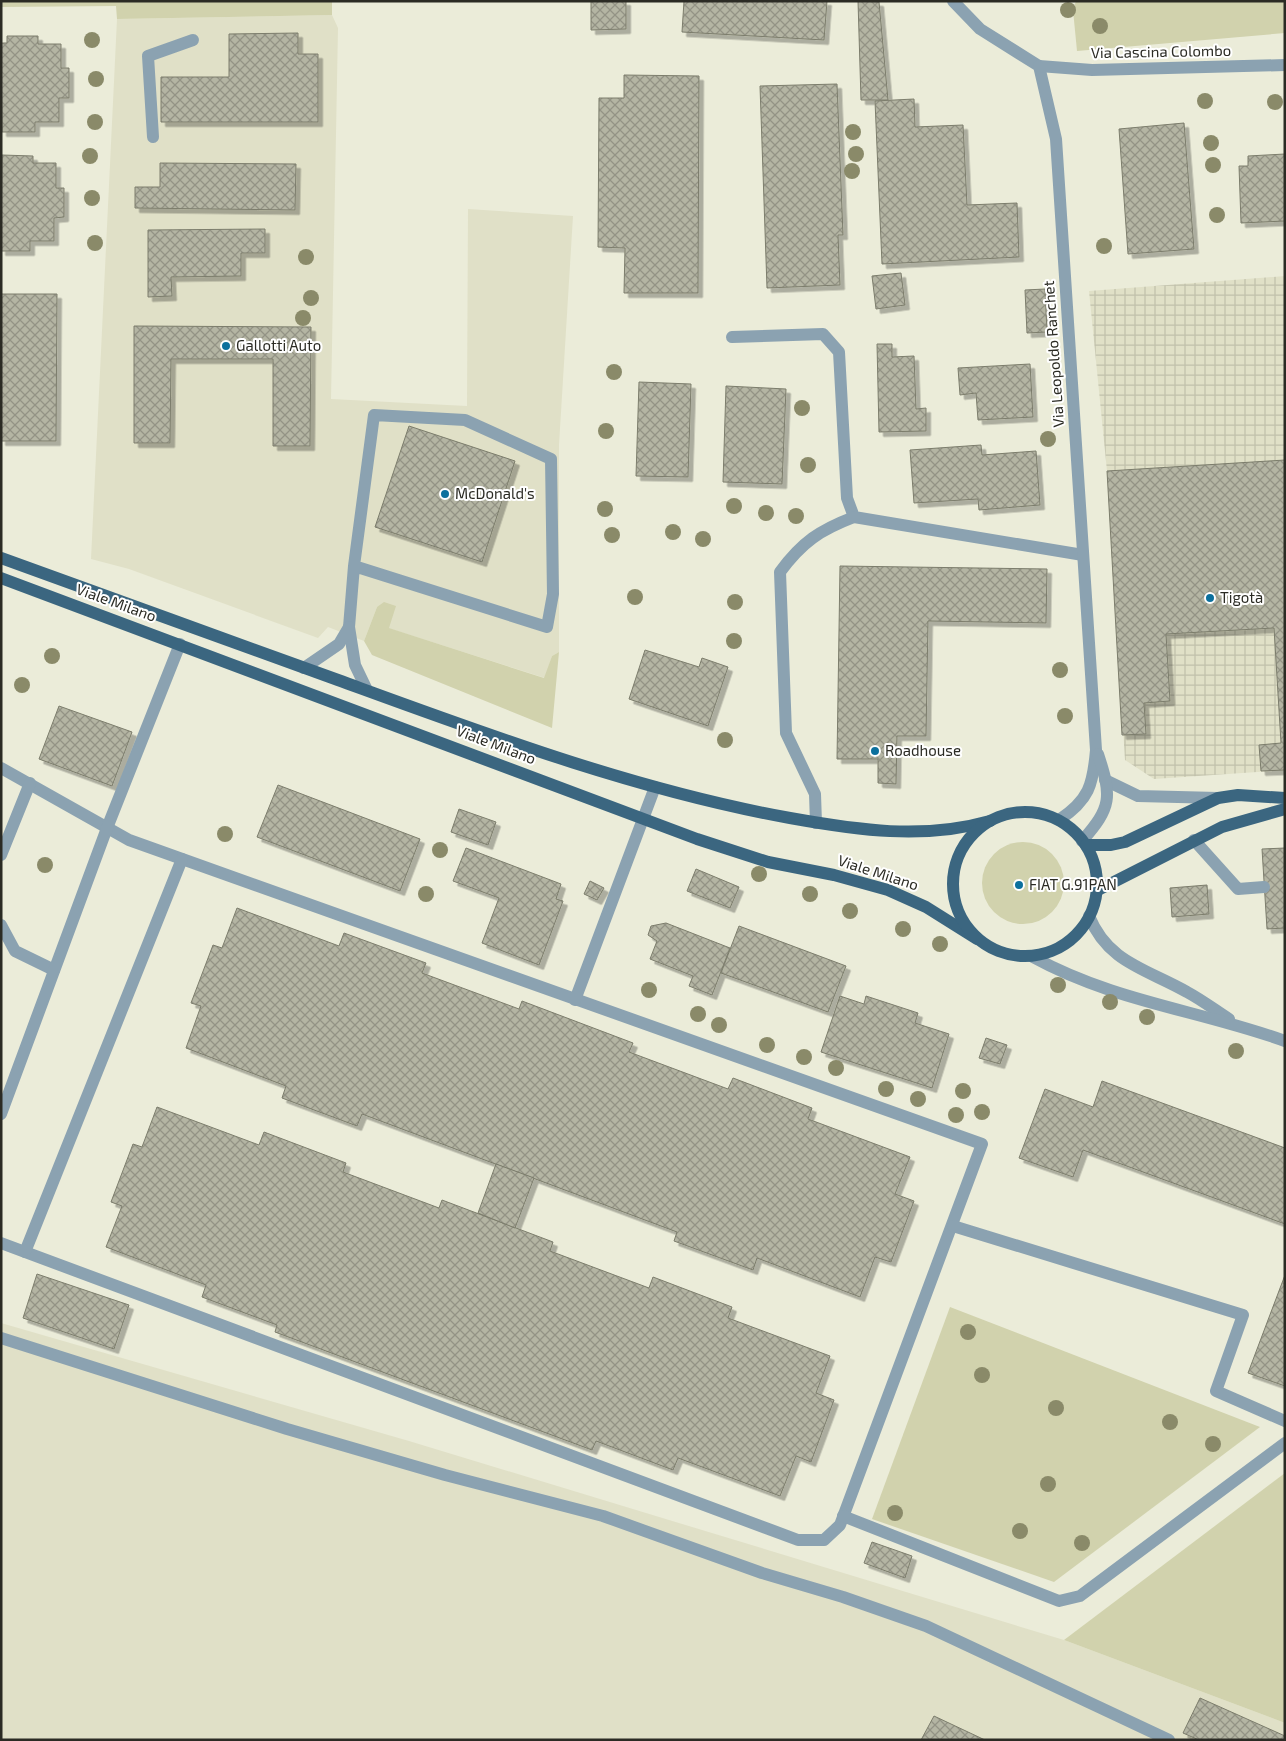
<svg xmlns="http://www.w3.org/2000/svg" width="1286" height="1741" font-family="'Exo 2',sans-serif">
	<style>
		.built { fill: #e0e0c7 }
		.industrial { fill: url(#industrial-grid) }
		.green { fill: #d1d2ad }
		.building { fill: url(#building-cross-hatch); stroke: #7c7d6c; filter: url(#shadow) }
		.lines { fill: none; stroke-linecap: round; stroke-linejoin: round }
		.service { stroke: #8ba2b1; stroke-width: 12 }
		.minor { stroke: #8ba2b1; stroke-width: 12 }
		.tertiary { stroke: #8ba2b1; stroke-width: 12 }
		.primary { stroke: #3b6680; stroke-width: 12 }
		.tree { fill: #8a8a69 }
		.poi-dot { fill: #0c709d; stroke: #fff; stroke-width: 2 }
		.labels { text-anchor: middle; stroke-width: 4; stroke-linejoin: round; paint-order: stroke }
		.street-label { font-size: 15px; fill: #2b2b24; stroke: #fff }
		.poi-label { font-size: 15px; fill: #2b2b24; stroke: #fff; text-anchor: start }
	</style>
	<defs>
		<pattern id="industrial-grid" width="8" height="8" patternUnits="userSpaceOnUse" patternTransform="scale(1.25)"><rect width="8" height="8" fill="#e0e0c7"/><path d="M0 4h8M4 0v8" fill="none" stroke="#c0c0ab"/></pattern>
		<pattern id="building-cross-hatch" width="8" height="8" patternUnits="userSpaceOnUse" patternTransform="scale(1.25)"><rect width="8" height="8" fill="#b4b5a3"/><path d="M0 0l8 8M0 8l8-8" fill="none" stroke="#939385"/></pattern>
		<filter id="shadow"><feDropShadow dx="4.5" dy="4.5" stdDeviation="0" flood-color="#0004"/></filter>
	</defs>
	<rect width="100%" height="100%" fill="#ebecd9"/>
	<g class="built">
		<path d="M332,15L338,28L331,399L467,406L468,209L573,216L559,445V652L552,656L545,678L388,628L377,607L364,641L328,627L318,638L129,569L91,559L117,19Z"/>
		<path d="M1,1323L409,1441L1064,1640L1285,1723V1740H1Z"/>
	</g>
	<path class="industrial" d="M1285,276V770L1154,779L1125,760L1107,471L1089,291Z"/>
	<g class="green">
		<path d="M1,1H332V15L117,19L116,6L1,7Z"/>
		<path d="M1076,1H1285V33L1077,51L1073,10Z"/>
		<path d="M384,602L396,606L389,628L544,678L552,656L559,652L552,728L372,655L364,641L377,607Z"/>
		<circle cx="1023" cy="883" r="41"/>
		<path d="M950,1307L1260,1427L1054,1582L872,1519Z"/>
		<path d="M1285,1473V1723L1064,1640Z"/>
	</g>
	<g class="building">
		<path d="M591,1H626V29L591,30Z"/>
		<path d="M684,1H827L824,40L682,32Z"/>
		<path d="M858,1L879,2L888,100H861Z"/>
		<path d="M298,33V54H318V122H161V77H229V34Z"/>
		<path d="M7,36H38V44H61V68H69V98H59V122H35V132H2L1,43H7Z"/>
		<path d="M624,75L699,76L698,293H624L625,248L598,247L599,98H624Z"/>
		<path d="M837,84L843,235H838L840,285L767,288L760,86Z"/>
		<path d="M914,99L915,127L963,125L967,205L1017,203L1019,257L882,264L875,101Z"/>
		<path d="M1184,123L1194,249L1128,254L1119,129Z"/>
		<path d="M1285,154V221L1241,223L1239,166H1248V156Z"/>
		<path d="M2,155L33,156V163H56V188H64V217L54,218V241H30V251H1Z"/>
		<path d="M160,163L296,164L295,210L135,208V187H160Z"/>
		<path d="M265,229V253H241V276L171,277L172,296L148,297V230Z"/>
		<path d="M901,273L905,305L876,309L872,276Z"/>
		<path d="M1045,289L1047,332L1027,333L1025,290Z"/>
		<path d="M1,294H57L56,441H1Z"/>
		<path d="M134,326L311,327L310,446H273V359H171L170,443H134Z"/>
		<path d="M877,344H892V357L914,356L916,409L926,408V431L879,432Z"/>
		<path d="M1030,364L1033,417L978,420L976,393L960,395L958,368Z"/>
		<path d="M639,382L691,384L688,477L636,476Z"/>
		<path d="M726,386L786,389L782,484L723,482Z"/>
		<path d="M409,426L515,461L482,562L375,527Z"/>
		<path d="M981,445L982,455L1036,451L1040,505L979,510L978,499L914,503L910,450Z"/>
		<path d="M1285,460V770L1261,771L1259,745L1281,743L1274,628L1166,634L1170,701L1144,703L1146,734L1122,735L1107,471Z"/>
		<path d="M840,566L1047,569L1046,623L928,621L926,736H897L896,784L878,783V759H837Z"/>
		<path d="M645,650L699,667L702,658L728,667L708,726L629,699Z"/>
		<path d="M59,706L132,732L112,786L39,759Z"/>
		<path d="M278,785L420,839L400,891L257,837Z"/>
		<path d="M459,809L496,822L488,845L451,832Z"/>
		<path d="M466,848L561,884L556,899L563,901L539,965L482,943L499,898L453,881Z"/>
		<path d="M1285,848V928L1267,929L1262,849Z"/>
		<path d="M696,869L739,887L730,908L687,891Z"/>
		<path d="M590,881L604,888L597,900L584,894Z"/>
		<path d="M1207,885L1209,914L1172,917L1170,888Z"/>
		<path d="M237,908L339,946L344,933L426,963L422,973L519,1009L522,1001L633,1043L629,1052L728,1089L733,1078L812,1108L808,1119L910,1157L895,1194L914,1201L891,1262L875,1257L860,1297L757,1258L753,1270L674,1241L677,1232L362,1114L357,1126L282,1098L286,1086L186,1048L201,1006L191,1003L213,945L222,948Z"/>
		<path d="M666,923L730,948L712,995L689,986L693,976L650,959L657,941L648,935L651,926Z"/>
		<path d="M739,926L846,966L828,1012L721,973Z"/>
		<path d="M840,996L864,1004L866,996L918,1013L915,1023L949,1034L932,1088L821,1052Z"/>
		<path d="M986,1038L1007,1045L1000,1064L979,1058Z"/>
		<path d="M1102,1081L1285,1148V1224L1083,1150L1073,1177L1019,1158L1045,1089L1093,1107Z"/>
		<path d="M157,1107L259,1145L264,1132L346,1163L343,1172L439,1208L442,1200L553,1242L550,1251L649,1288L653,1277L732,1307L728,1318L830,1356L816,1393L834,1400L811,1462L796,1456L780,1496L678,1458L673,1470L596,1441L592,1450L275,1332L277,1325L202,1297L206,1285L106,1247L122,1206L111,1202L133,1144L142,1147Z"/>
		<path d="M496,1164L534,1178L515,1228L478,1213Z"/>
		<path d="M37,1274L129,1305L114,1349L23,1318Z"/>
		<path d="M1285,1275V1386L1248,1373Z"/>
		<path d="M872,1542L912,1556L905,1578L864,1563Z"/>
		<path d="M1200,1698L1285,1736V1740H1199L1183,1733Z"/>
		<path d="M934,1716L985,1740H921Z"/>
	</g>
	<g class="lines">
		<g class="service">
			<path d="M153,137L148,56L193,40"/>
			<path d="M732,337L823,334L839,352L847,498L854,517L1083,555"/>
			<path d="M354,566L547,627L553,594L551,459L465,420L374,415L354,566L349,627L355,665L367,690"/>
			<path d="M304,668L339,644L349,627"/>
			<path d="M1,768L129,840L982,1144L840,1525L824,1540H798L1,1243"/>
			<path d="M816,823L815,794L786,733L780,572C802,542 820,530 854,517"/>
			<path d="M1194,840L1238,889L1264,887"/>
			<path d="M1,855L30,783"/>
			<path d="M1,925L15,951L54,970"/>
			<path d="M575,1000L655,787"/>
			<path d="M1,1114L107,828L180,644"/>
			<path d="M953,1226L1243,1315L1216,1391L1285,1421"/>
			<path d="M25,1252L182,859"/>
			<path d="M1,1338L287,1429L445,1475L603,1516L762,1573L843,1597L926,1626L1169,1740"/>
			<path d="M843,1516L1059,1601L1080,1596L1285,1443"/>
		</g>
		<g class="minor">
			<path d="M953,1L980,29L1039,66L1056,139L1096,750C1093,785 1089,800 1059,820"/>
			<path d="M1039,66L1092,70L1285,65"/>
			<path d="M1105,780L1138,796L1218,798"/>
			<path d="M1082,841C1112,807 1112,797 1098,754"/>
		</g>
		<g class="tertiary">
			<path d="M1089,916C1108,963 1147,969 1187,992C1202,1000 1215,1010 1229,1019"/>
			<path d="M1033,957C1115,1002 1199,1010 1285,1041"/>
		</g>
		<g class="primary">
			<path d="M1,558C113,599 226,639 338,680C486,734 635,790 790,818C857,830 923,840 990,821"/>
			<path d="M1,578L697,839L768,862L834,875L888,890L926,907L977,939"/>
			<circle cx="1025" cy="884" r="72"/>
			<path d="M1086,845H1111L1125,842L1218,798L1238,795L1285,798"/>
			<path d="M1098,890L1222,827L1285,809"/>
		</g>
	</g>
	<g class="tree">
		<circle cx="1068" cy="10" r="8"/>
		<circle cx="1100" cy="26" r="8"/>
		<circle cx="92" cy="40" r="8"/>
		<circle cx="96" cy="79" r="8"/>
		<circle cx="1205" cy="101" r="8"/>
		<circle cx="1275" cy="102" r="8"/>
		<circle cx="95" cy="122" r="8"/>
		<circle cx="853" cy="132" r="8"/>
		<circle cx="1211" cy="143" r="8"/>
		<circle cx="856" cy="154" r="8"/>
		<circle cx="90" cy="156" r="8"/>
		<circle cx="1213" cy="165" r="8"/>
		<circle cx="852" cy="171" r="8"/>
		<circle cx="92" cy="198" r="8"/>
		<circle cx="1217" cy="215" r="8"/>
		<circle cx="95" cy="243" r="8"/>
		<circle cx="1104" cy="246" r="8"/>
		<circle cx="306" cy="257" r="8"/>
		<circle cx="311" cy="298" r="8"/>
		<circle cx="303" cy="318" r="8"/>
		<circle cx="614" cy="372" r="8"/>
		<circle cx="802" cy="408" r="8"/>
		<circle cx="606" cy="431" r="8"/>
		<circle cx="1048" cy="439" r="8"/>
		<circle cx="808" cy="465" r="8"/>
		<circle cx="734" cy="506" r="8"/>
		<circle cx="605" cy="509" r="8"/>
		<circle cx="766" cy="513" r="8"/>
		<circle cx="796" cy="516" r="8"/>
		<circle cx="673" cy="532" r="8"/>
		<circle cx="612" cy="535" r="8"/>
		<circle cx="703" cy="539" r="8"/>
		<circle cx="635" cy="597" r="8"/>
		<circle cx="735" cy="602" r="8"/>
		<circle cx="734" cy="641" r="8"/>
		<circle cx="52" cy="656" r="8"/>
		<circle cx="1060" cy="670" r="8"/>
		<circle cx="22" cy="685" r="8"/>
		<circle cx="1065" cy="716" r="8"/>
		<circle cx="725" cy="740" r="8"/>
		<circle cx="225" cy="834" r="8"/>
		<circle cx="440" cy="850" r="8"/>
		<circle cx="45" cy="865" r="8"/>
		<circle cx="759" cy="874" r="8"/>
		<circle cx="426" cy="894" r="8"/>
		<circle cx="810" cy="894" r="8"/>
		<circle cx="850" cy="911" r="8"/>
		<circle cx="903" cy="929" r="8"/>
		<circle cx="940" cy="944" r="8"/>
		<circle cx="1058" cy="985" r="8"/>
		<circle cx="649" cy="990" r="8"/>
		<circle cx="1110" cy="1002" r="8"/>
		<circle cx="698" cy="1014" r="8"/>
		<circle cx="1147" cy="1017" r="8"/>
		<circle cx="719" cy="1025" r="8"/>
		<circle cx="767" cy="1045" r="8"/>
		<circle cx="1236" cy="1051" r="8"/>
		<circle cx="804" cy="1057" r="8"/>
		<circle cx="836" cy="1068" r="8"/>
		<circle cx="886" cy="1089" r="8"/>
		<circle cx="963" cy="1091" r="8"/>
		<circle cx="918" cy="1099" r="8"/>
		<circle cx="982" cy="1112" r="8"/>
		<circle cx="956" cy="1115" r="8"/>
		<circle cx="968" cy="1332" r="8"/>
		<circle cx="982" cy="1375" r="8"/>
		<circle cx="1056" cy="1408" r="8"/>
		<circle cx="1170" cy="1422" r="8"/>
		<circle cx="1213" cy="1444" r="8"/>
		<circle cx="1048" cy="1484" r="8"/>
		<circle cx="895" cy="1513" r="8"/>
		<circle cx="1020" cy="1531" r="8"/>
		<circle cx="1082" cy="1543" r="8"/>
	</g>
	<g class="poi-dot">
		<circle cx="226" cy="346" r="5"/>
		<circle cx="445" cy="494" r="5"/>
		<circle cx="1210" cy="598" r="5"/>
		<circle cx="875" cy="751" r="5"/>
		<circle cx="1019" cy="885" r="5"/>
	</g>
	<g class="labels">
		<g class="street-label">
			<text transform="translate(1161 52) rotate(-1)" y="5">Via Cascina Colombo</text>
			<text transform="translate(1054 354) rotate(-94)" y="5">Via Leopoldo Ranchet</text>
			<text transform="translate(116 603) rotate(20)" y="5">Viale Milano</text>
			<text transform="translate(496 745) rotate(21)" y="5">Viale Milano</text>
			<text transform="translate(878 873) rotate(18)" y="5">Viale Milano</text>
		</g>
		<g class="poi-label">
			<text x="236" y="351">Gallotti Auto</text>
			<text x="455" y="499">McDonald's</text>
			<text x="1220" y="603">Tigotà</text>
			<text x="885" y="756">Roadhouse</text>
			<text x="1029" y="890">FIAT G.91PAN</text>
		</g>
	</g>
	<rect width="1286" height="1741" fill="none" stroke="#2b2b24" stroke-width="5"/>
</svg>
